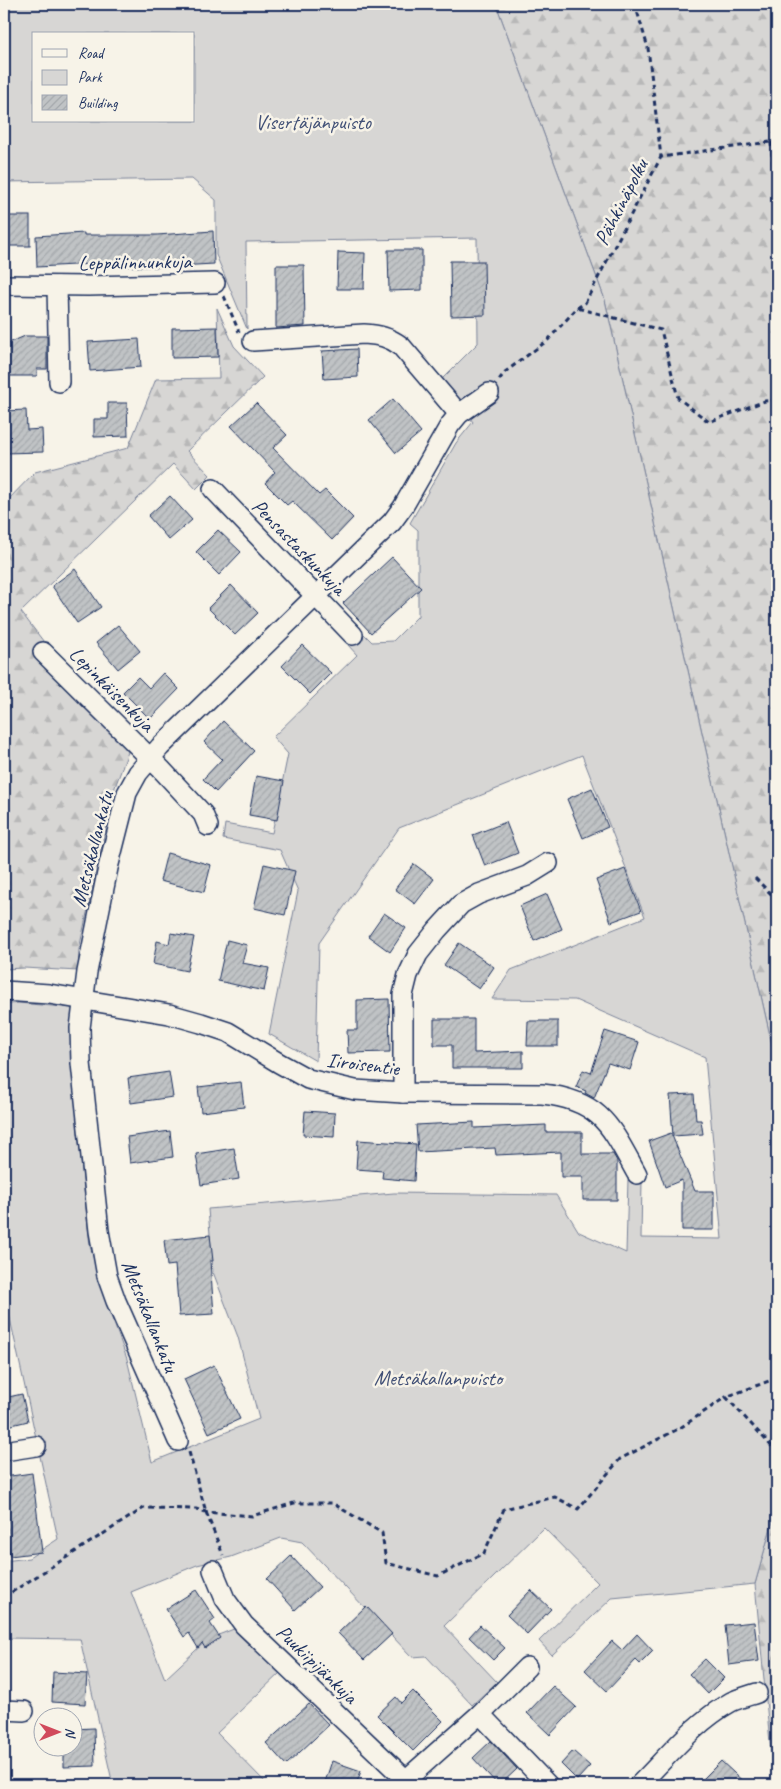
<svg xmlns="http://www.w3.org/2000/svg" width="781" height="1789" font-family="Caveat,sans-serif">
	<style>
		.forest { fill: url(#forest-firs); stroke: #798299 }
		.green { fill: #d7d6d4; stroke: #798299; fill-rule: evenodd }
		.building { fill: url(#building-hatch); stroke: #1b2f5e }
		.lines { fill: none; stroke-linecap: round; stroke-linejoin: round }
		.street-casing { stroke: #1b2f5e; stroke-width: 22 }
		.path { stroke: #1b2f5e; stroke-width: 3; stroke-dasharray: 5 4; stroke-linecap: butt }
		.street { stroke: #f7f3e8; stroke-width: 19 }
		.labels { text-anchor: middle; stroke-width: 5; stroke-linejoin: round; paint-order: stroke }
		.park-label { font-size: 21px; fill: #415076; stroke: #f7f3e8 }
		.street-label { font-size: 21px; fill: #1b2f5e; stroke: #f7f3e8 }
	</style>
	<defs>
		<pattern id="forest-firs" width="22" height="20" patternUnits="userSpaceOnUse" patternTransform="scale(1.25)"><rect width="22" height="20" fill="#d7d6d4"/><path d="M5 1l3.5 6h-7zM16 11l3.5 6h-7z" fill="#b8b8b8"/></pattern>
		<pattern id="building-hatch" width="6" height="6" patternUnits="userSpaceOnUse" patternTransform="scale(1.25)"><rect width="6" height="6" fill="#c0c3c5"/><path d="M-1 1l2-2M0 6l6-6M5 7l2-2" fill="none" stroke="#a4a8ac"/></pattern>
	</defs>
	<rect width="100%" height="100%" fill="#f7f3e8"/>
	<filter id="ink" filterUnits="userSpaceOnUse"><feTurbulence type="fractalNoise" baseFrequency=".02" numOctaves="2"/><feDisplacementMap in="SourceGraphic" scale="10" xChannelSelector="R" yChannelSelector="G"/><feConvolveMatrix kernelMatrix="1 2 1 2 8 2 1 2 1" color-interpolation-filters="sRGB"/></filter>
	<g filter="url(#ink)">
		<g class="forest">
			<path d="M496,4H777V1067L605,300Z"/>
			<path d="M217,308L234,346L263,377L187,451L210,475L196,489L173,464L21,612L128,752L115,787L79,949L78,971L24,968L4,969V504L35,472L128,448L156,379L219,378Z"/>
			<path d="M777,1506V1785H774L755,1584Z"/>
		</g>
		<path class="green" d="M4,4H496L605,300L777,1067V1506L755,1584L612,1598L552,1655L539,1641L598,1583L544,1528L444,1626L497,1682L472,1705L426,1656L412,1657L302,1542L281,1538L231,1557L197,1565L131,1592L165,1679L208,1639L239,1627L281,1672L217,1733L268,1785H113L80,1639L4,1638V1561L29,1558L58,1539L4,1291V1005L18,1003L75,1008L74,1026L78,1132L90,1246L107,1304L127,1359L152,1462L259,1419L238,1337L213,1272L208,1209L394,1193L556,1195L579,1232L626,1253L628,1179L642,1180L641,1238L722,1239L705,1057L575,1000L492,999L511,970L645,917L582,755L399,828L319,943L316,1061L269,1034L298,891L280,850L223,839L225,824L272,833L288,754L273,737L357,655L348,645L361,631L372,642L393,641L418,616V530L410,523L456,443L473,422L441,380L478,343L477,238L246,242L247,329L216,255V200L192,179L4,182ZM34,34H194V121H34Z"/>
		<g class="building">
			<rect x="4" y="216" width="26" height="30"/>
			<path d="M213,231L214,264L159,267L93,266V264L37,267L36,236L84,233V235H157Z"/>
			<path d="M388,250H422V290L389,291Z"/>
			<path d="M338,252L365,253L364,289H337Z"/>
			<path d="M450,261H484L485,315L451,316Z"/>
			<path d="M276,265H304L305,326L276,328Z"/>
			<path d="M217,327L218,357L172,358V328Z"/>
			<path d="M25,336H47V369H37V376H10L4,361V345Z"/>
			<path d="M139,339L141,367L90,371L88,342Z"/>
			<path d="M357,349L358,377L324,379L322,351Z"/>
			<path d="M393,399L421,432L396,453L369,420Z"/>
			<path d="M108,403H127L128,436L94,437V419H108Z"/>
			<path d="M256,403L287,435L273,448L319,495L325,490L353,518L332,540L292,501L287,505L265,483L275,472L231,426Z"/>
			<path d="M26,410L27,430L42,429L43,452L4,453V411Z"/>
			<path d="M170,496L192,520L169,540L148,516Z"/>
			<path d="M218,530L241,552L219,575L196,552Z"/>
			<path d="M392,557L421,588L371,633L343,603Z"/>
			<path d="M75,569L101,607L77,623L52,586Z"/>
			<path d="M231,585L258,613L235,635L208,608Z"/>
			<path d="M118,625L140,651L118,669L96,643Z"/>
			<path d="M302,645L331,673L310,694L282,666Z"/>
			<path d="M163,673L179,689L150,719L123,692L138,677L149,688Z"/>
			<path d="M223,721L254,751L216,792L203,779L222,759L204,742Z"/>
			<path d="M256,776L284,781L277,820L249,815Z"/>
			<path d="M592,788L608,827L583,838L567,799Z"/>
			<path d="M506,822L518,853L485,866L473,835Z"/>
			<path d="M167,853L211,865L204,892L160,881Z"/>
			<path d="M264,864L295,871L285,915L254,908Z"/>
			<path d="M414,864L434,879L415,904L395,889Z"/>
			<path d="M625,869L641,911L611,922L596,880Z"/>
			<path d="M547,894L562,929L534,941L520,906Z"/>
			<path d="M384,913L406,928L390,952L368,936Z"/>
			<path d="M171,933L194,937L187,971L153,964L157,941L169,944Z"/>
			<path d="M227,940L247,945L242,963L269,968L264,991L218,981Z"/>
			<path d="M459,943L494,967L479,989L444,965Z"/>
			<path d="M389,999L390,1052L348,1053L347,1030H357V1000Z"/>
			<path d="M434,1019H474V1053L523,1051V1068H452V1045H434Z"/>
			<path d="M528,1021H558V1046H527Z"/>
			<path d="M605,1031L639,1042L630,1070L608,1063L594,1098L585,1093L586,1091L576,1087L583,1070L591,1073Z"/>
			<path d="M169,1072L173,1097L131,1103L128,1078Z"/>
			<path d="M241,1082L244,1107L201,1112L198,1087Z"/>
			<path d="M694,1094L696,1120H701L703,1134L673,1136L670,1095Z"/>
			<path d="M305,1111L335,1113L334,1137L303,1135Z"/>
			<path d="M474,1122V1128L546,1125V1132H582V1154H613L617,1161V1200H583V1177H561V1152L496,1155L495,1148L418,1152L416,1125Z"/>
			<path d="M170,1131L173,1157L130,1163L127,1137Z"/>
			<path d="M671,1133L695,1191H714V1230H682V1180L665,1187L649,1141Z"/>
			<path d="M358,1140L416,1144L414,1181L382,1178L383,1171L356,1169Z"/>
			<path d="M234,1148L239,1179L201,1185L196,1154Z"/>
			<path d="M210,1235L213,1261H210L214,1314L179,1316L175,1265L167,1266L164,1240Z"/>
			<path d="M214,1365L240,1419L209,1433L184,1379Z"/>
			<path d="M22,1394L28,1421L4,1427V1398Z"/>
			<path d="M32,1473L42,1552L10,1556L4,1505V1477Z"/>
			<path d="M291,1556L320,1587L295,1610L267,1579Z"/>
			<path d="M196,1590L215,1619L210,1623L220,1638L205,1648L202,1643L198,1648L189,1633L184,1637L166,1609Z"/>
			<path d="M531,1590L551,1609L527,1634L507,1615Z"/>
			<path d="M366,1606L392,1634L364,1660L338,1633Z"/>
			<path d="M754,1622L759,1661L729,1665L725,1625Z"/>
			<path d="M480,1625L505,1648L493,1660L469,1637Z"/>
			<path d="M637,1634L653,1651L640,1664L636,1660L607,1691L585,1670L612,1641L622,1650Z"/>
			<path d="M705,1659L724,1678L708,1694L689,1674Z"/>
			<path d="M53,1672L87,1674L85,1704L52,1702Z"/>
			<path d="M553,1686L576,1707L550,1735L527,1713Z"/>
			<path d="M413,1691L443,1721L413,1751L377,1715L396,1697L401,1703Z"/>
			<path d="M309,1704L329,1725L286,1765L266,1743Z"/>
			<path d="M94,1728L95,1766L64,1767V1746H72V1729Z"/>
			<path d="M491,1741L517,1769L500,1785H498L473,1758Z"/>
			<path d="M573,1751L590,1766L577,1780L561,1764Z"/>
			<path d="M332,1761L361,1771L356,1785H324Z"/>
			<path d="M721,1761L747,1785H697Z"/>
		</g>
		<g class="lines">
			<g class="street-casing">
				<g id="street">
					<path d="M4,285L88,286L215,283"/>
					<path d="M57,286L59,382"/>
					<path d="M253,341L364,334C379,335 389,337 401,346L459,414"/>
					<path d="M213,489L353,635"/>
					<path d="M43,652L161,769L203,814L208,826"/>
					<path d="M4,991L49,994L169,1014L201,1023L228,1032L279,1063L308,1079L355,1090L403,1093L542,1094C601,1100 611,1127 637,1174"/>
					<path d="M403,1093V995L408,975L418,954L437,930L461,904L479,894L527,876L548,863"/>
					<path d="M178,1441L116,1301L107,1276L99,1231L81,1063L80,1028L87,972L108,868L127,793L138,773L160,747L392,522L403,507L450,425L459,414L489,393"/>
					<path d="M4,1451L36,1446"/>
					<path d="M213,1570L225,1599L244,1625L405,1779"/>
					<path d="M4,1710L24,1711"/>
					<path d="M480,1714L548,1785"/>
					<path d="M400,1785L480,1714L527,1667"/>
					<path d="M639,1785C668,1756 695,1722 731,1702C739,1698 748,1696 757,1693"/>
				</g>
			</g>
			<g class="path">
				<path d="M635,4L648,48L661,157"/>
				<path d="M771,142L777,212"/>
				<path d="M224,296L239,332"/>
				<path d="M577,308L585,303L661,157L777,141"/>
				<path d="M499,380L505,372L548,340L577,308L661,330L678,398L709,422L765,401L777,400"/>
				<path d="M755,878L777,900"/>
				<path d="M777,1378L726,1397L777,1452"/>
				<path d="M189,1452L206,1512L223,1555"/>
				<path d="M4,1597L144,1508L196,1509L206,1512L252,1516L294,1503H332L382,1533L386,1563L438,1576L484,1553L504,1509L555,1497L578,1509L620,1459L680,1428L726,1397"/>
			</g>
			<use href="#street" class="street"/>
		</g>
	</g>
	<g class="labels">
		<g class="park-label">
			<text x="313" y="129">Visertäjänpuisto</text>
			<text x="438" y="1385">Metsäkallanpuisto</text>
		</g>
		<g class="street-label">
			<text transform="translate(621 202) rotate(-63)" y="7">Pähkinäpolku</text>
			<text transform="translate(135 262) rotate(-1)" y="7">Leppälinnunkuja</text>
			<text transform="translate(299 547) rotate(46)" y="7">Pensastaskunkuja</text>
			<text transform="translate(112 689) rotate(45)" y="7">Lepinkäisenkuja</text>
			<text transform="translate(92 849) rotate(-76)" y="7">Metsäkallankatu</text>
			<text transform="translate(363 1064) rotate(7)" y="7">Iiroisentie</text>
			<text transform="translate(150 1316) rotate(68)" y="7">Metsäkallankatu</text>
			<text transform="translate(317 1664) rotate(44)" y="7">Puukiipijänkuja</text>
		</g>
	</g>
	<rect width="781" height="1789" fill="none" stroke="#f7f3e8" stroke-width="20"/>
	<rect x="10" y="10" width="761" height="1769" fill="none" stroke="#1b2f5e" stroke-width="2" filter="url(#ink)"/>
	<rect x="32" y="32" width="162" height="90" fill="#f7f3e8" stroke="#9fa5b1"/>
	<rect x="42" y="49" width="25" height="8" fill="#f7f3e8" stroke="#9fa5b1"/>
	<text x="78" y="58" font-size="15" fill="#1b2f5e">Road</text>
	<rect x="42" y="70" width="25" height="15" fill="#d7d6d4" stroke="#9fa5b1"/>
	<text x="78" y="82" font-size="15" fill="#1b2f5e">Park</text>
	<rect x="42" y="95" width="25" height="15" fill="url(#building-hatch)" stroke="#9fa5b1"/>
	<text x="78" y="108" font-size="15" fill="#1b2f5e">Building</text>
	<g transform="translate(58 1732) rotate(90)"><circle r="24" fill="#f7f3e8" stroke="#9fa5b1"/>
	<path d="M0-4L9 19L0 12L-9 19Z" fill="#d1495b"/>
	<text y="-8" font-size="14" font-weight="bold" text-anchor="middle" fill="#1b2f5e">N</text>
	</g>
</svg>
